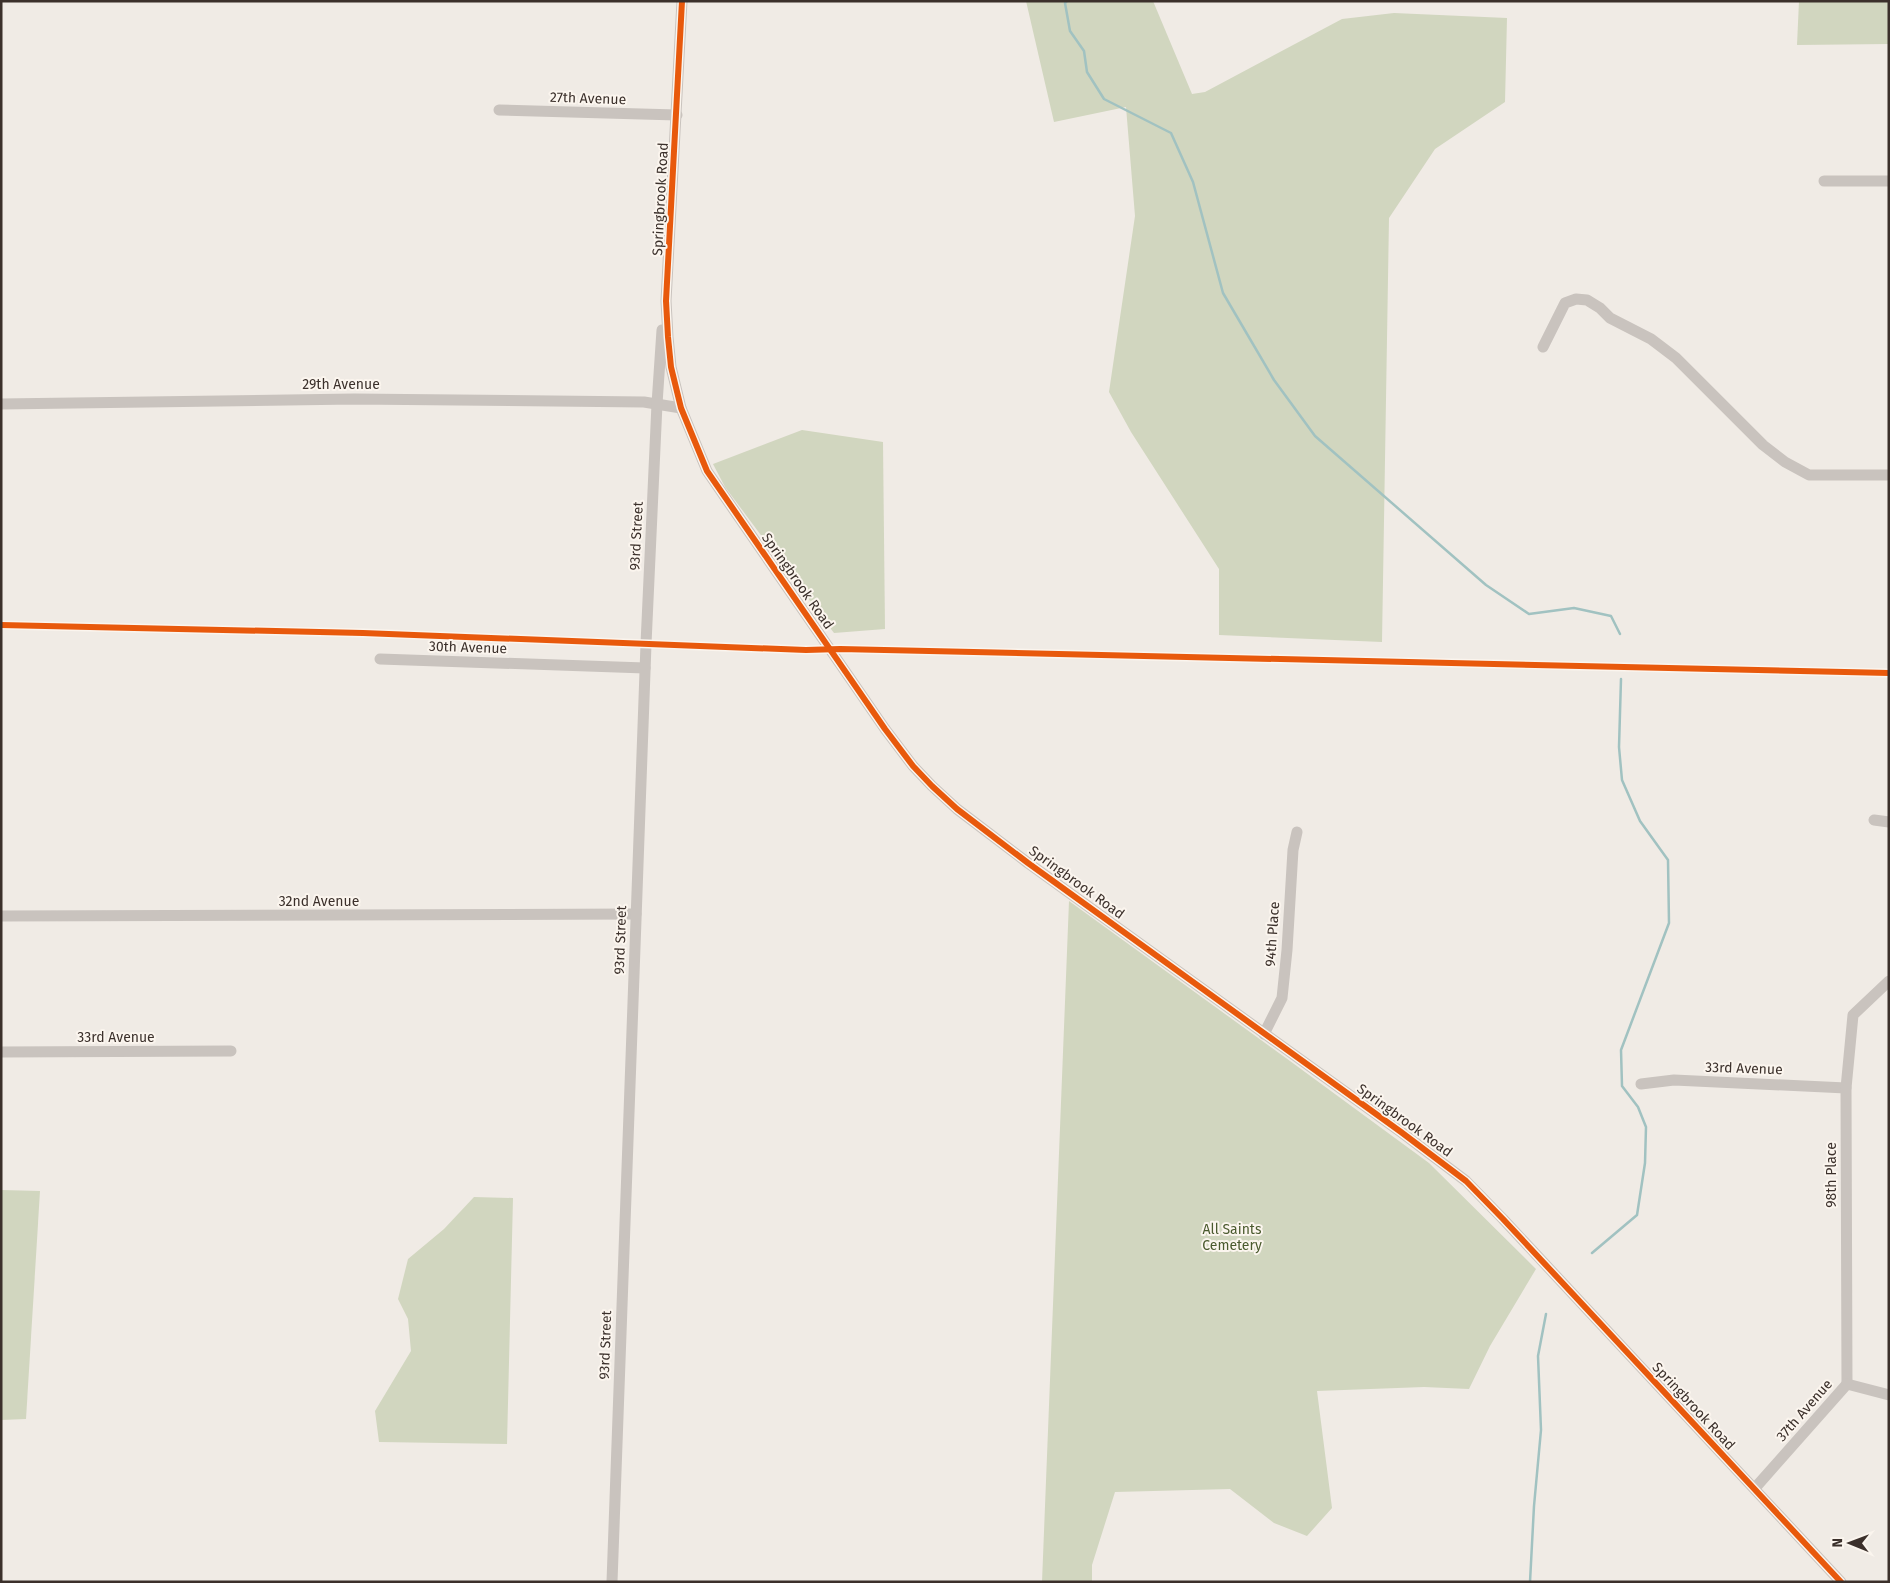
<svg xmlns="http://www.w3.org/2000/svg" width="1890" height="1583" font-family="'Fira Sans',sans-serif">
	<style>
		.green { fill: #d1d6bf }
		.lines { fill: none; stroke-linecap: round; stroke-linejoin: round }
		.stream { stroke: #a1c2c1; stroke-width: 2.5 }
		.minor { stroke: #c9c3be; stroke-width: 11 }
		.cycleway-casing { stroke: #fbf5ee; stroke-width: 9 }
		.cycleway { stroke: #e8590c; stroke-width: 6 }
		.labels { text-anchor: middle; stroke-width: 4; stroke-linejoin: round; paint-order: stroke }
		.street-label { font-size: 14px; fill: #3b302b; stroke: #fbf5ee }
		.park-label { font-size: 14px; fill: #4a5a2e; stroke: #fbf5ee }
	</style>
	<rect width="100%" height="100%" fill="#f0ebe5"/>
	<g class="green">
		<path d="M1026,1H1153L1192,94L1205,92L1342,19L1394,13L1507,18L1505,102L1435,149L1389,218L1382,642L1219,635V569L1131,432L1109,392L1135,216L1126,107L1054,122Z"/>
		<path d="M1799,1H1889V44L1797,45Z"/>
		<path d="M802,430L883,442L885,629L834,633L725,487L713,464Z"/>
		<path d="M1069,901L1290,1061L1429,1163L1536,1269L1490,1346L1469,1389L1424,1387L1317,1391L1332,1508L1307,1536L1274,1523L1230,1489L1115,1492L1092,1565V1582H1042Z"/>
		<path d="M1,1190L40,1191L26,1419L1,1420Z"/>
		<path d="M474,1197L513,1198L507,1444L379,1442L375,1411L411,1351L408,1319L398,1299L408,1259L444,1229Z"/>
	</g>
	<g class="lines">
		<g class="stream">
			<path d="M1067,1L1065,3L1070,31L1084,51L1087,72L1104,99L1171,133L1193,182L1223,293L1274,380L1315,436L1486,585L1529,614L1574,608L1611,616L1620,634"/>
			<path d="M1592,1253L1637,1215L1645,1163L1646,1127L1638,1107L1622,1086L1621,1050L1669,923L1668,860L1640,821L1622,780L1619,747L1621,679"/>
			<path d="M1530,1582L1534,1506L1541,1430L1538,1356L1546,1314"/>
		</g>
		<g class="minor">
			<path d="M682,1L666,301L668,337L671,367L681,408L707,471L885,729L913,766L932,786L957,809L1028,863L1401,1132L1466,1181L1503,1219L1841,1582"/>
			<path d="M499,110L677,115"/>
			<path d="M1824,181H1889"/>
			<path d="M1543,347L1565,303L1576,299L1587,300L1600,308L1610,318L1651,339L1676,358L1763,445L1785,462L1809,475H1889"/>
			<path d="M1,404L354,399L644,402L681,408"/>
			<path d="M380,659L645,668"/>
			<path d="M1874,820L1889,822"/>
			<path d="M1,916L636,914"/>
			<path d="M1264,1034L1282,998L1287,950L1293,850L1297,832"/>
			<path d="M1,1052L231,1051"/>
			<path d="M1641,1084L1674,1080L1846,1088"/>
			<path d="M1847,1384L1846,1088L1853,1015L1889,981"/>
			<path d="M1755,1488L1847,1384L1889,1395"/>
			<path d="M612,1582L646,644L657,404L662,330"/>
		</g>
		<g class="cycleway-casing">
			<g id="cycleway">
				<path d="M682,1L666,301L668,337L671,367L681,408L707,471L885,729L913,766L932,786L957,809L1028,863L1401,1132L1466,1181L1503,1219L1841,1582"/>
				<path d="M1,625L363,633L806,650L840,649L1889,673"/>
			</g>
		</g>
		<use href="#cycleway" class="cycleway"/>
	</g>
	<g class="labels">
		<g class="street-label">
			<text transform="translate(588 98) rotate(2)" y="5">27th Avenue</text>
			<text transform="translate(660 199) rotate(-87)" y="5">Springbrook Road</text>
			<text x="341" y="389">29th Avenue</text>
			<text transform="translate(636 536) rotate(-87)" y="5">93rd Street</text>
			<text transform="translate(798 581) rotate(55)" y="5">Springbrook Road</text>
			<text transform="translate(468 647) rotate(2)" y="5">30th Avenue</text>
			<text transform="translate(1077 882) rotate(36)" y="5">Springbrook Road</text>
			<text x="319" y="906">32nd Avenue</text>
			<text transform="translate(1272 934) rotate(-86)" y="5">94th Place</text>
			<text transform="translate(620 940) rotate(-88)" y="5">93rd Street</text>
			<text x="116" y="1042">33rd Avenue</text>
			<text transform="translate(1744 1068) rotate(2)" y="5">33rd Avenue</text>
			<text transform="translate(1405 1120) rotate(36)" y="5">Springbrook Road</text>
			<text transform="translate(1831 1175) rotate(-90)" y="5">98th Place</text>
			<text transform="translate(605 1345) rotate(-88)" y="5">93rd Street</text>
			<text transform="translate(1694 1406) rotate(47)" y="5">Springbrook Road</text>
			<text transform="translate(1804 1410) rotate(-49)" y="5">37th Avenue</text>
		</g>
		<g class="park-label">
			<text x="1232" y="1234">All Saints<tspan x="1232" dy="16">Cemetery</tspan></text>
		</g>
	</g>
	<rect width="1890" height="1583" fill="none" stroke="#3b302b" stroke-width="5"/>
	<g transform="translate(1850 1543) rotate(271)" stroke="#fbf5ee" stroke-width="4" paint-order="stroke">
	<path d="M0-4L9 19L0 12L-9 19Z" fill="#3b302b"/>
	<text y="-8" font-size="14" font-weight="bold" text-anchor="middle" fill="#3b302b">N</text>
	</g>
</svg>
